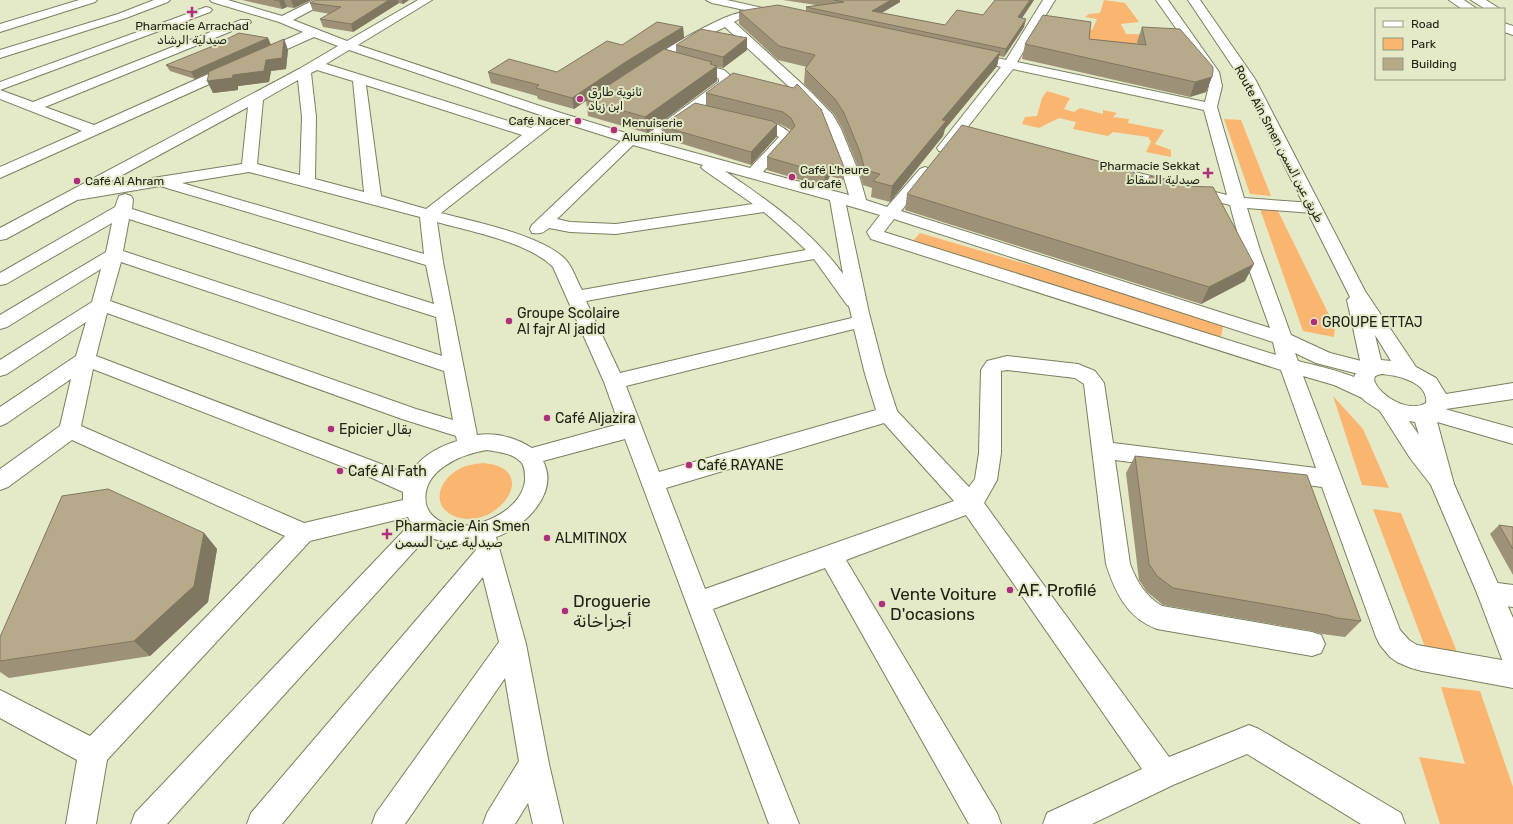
<svg xmlns="http://www.w3.org/2000/svg" width="1513" height="824" font-family="Rubik,Vazirmatn,sans-serif">
	<style>
		.green { fill: #fab571 }
		.lines { fill: none; stroke-linecap: round; stroke-linejoin: round }
		.street-casing { stroke: #7a7f5f; stroke-width: 2 }
		.secondary-casing { stroke: #7a7f5f; stroke-width: 2 }
		.highway-casing { stroke: #7a7f5f; stroke-width: 2 }
		.street { fill: #fff; fill-rule: evenodd }
		.secondary { fill: #fff; fill-rule: evenodd }
		.highway { fill: #fff; fill-rule: evenodd }
		.wall { fill: #9d9277 }
		.shaded-wall { fill: #807761 }
		.building { fill: #b7aa8a; stroke: #807761 }
		.poi-dot { fill: #b02f7c; stroke: #e4eac8; stroke-width: 1.5 }
		.labels { text-anchor: middle; stroke-width: 4; stroke-linejoin: round; paint-order: stroke }
		.far-poi-label { font-size: 12px; fill: #202215; stroke: #e4eac8; text-anchor: start }
		.far-street-label { font-size: 12px; fill: #202215; stroke: #e4eac8 }
		.poi-label { font-size: 14px; fill: #202215; stroke: #e4eac8; text-anchor: start }
		.near-poi-label { font-size: 17px; fill: #202215; stroke: #e4eac8; text-anchor: start }
	</style>
	<rect width="100%" height="100%" fill="#e4eac8"/>
	<g class="green">
		<path d="M1104,0L1125,3L1139,22L1121,24L1126,34L1173,35L1119,65L1050,23L1092,30L1097,19L1085,17L1089,14L1100,13Z"/>
		<path d="M1047,91L1070,98L1064,109L1074,112L1080,108L1103,114V110L1117,113L1113,117L1129,119L1128,123L1164,130L1155,144L1171,150V157L1146,152L1151,142L1148,137L1113,132L1108,136L1073,129L1076,122L1059,118L1039,128L1022,124L1025,117L1037,116L1042,98Z"/>
		<path d="M1224,119L1241,120L1271,196L1250,194Z"/>
		<path d="M1260,209L1278,211L1335,327L1334,337L1303,331Z"/>
		<path d="M920,233L1224,322L1220,341L911,243Z"/>
		<path d="M1333,396L1363,429L1389,488L1362,485Z"/>
		<path d="M483,463C542,468 499,528 460,518C430,510 436,482 459,469C466,465 475,464 483,463Z"/>
		<path d="M1373,509L1401,513L1457,652L1425,647Z"/>
		<path d="M1441,687L1480,691L1513,787V824H1440L1419,757L1465,764Z"/>
	</g>
	<g class="lines">
		<g class="street-casing">
			<g id="street">
				<path d="M79,0H97L95,2L0,32V24Z"/>
				<path d="M154,0H170L168,2L126,18L0,58V50L118,14Z"/>
				<path d="M210,0H228L282,16L314,0H329L327,2L293,20L347,41L418,0H432L358,45L561,113L642,138L719,82V79L714,76L685,68L683,65L685,62L689,61L724,70L732,77L733,83L731,86L655,142L750,168L779,137L765,130L744,125L742,122L744,119C758,115 785,124 793,137L763,172L849,195L841,168L822,120L801,98L725,27L702,38L653,70H645L643,67C651,55 732,9 744,13L746,15L734,22L811,92L833,115L841,129L857,168L866,200L887,207L920,169L925,167L930,169L933,172L930,175L901,211L1270,328L1242,250L1230,205L1114,176L1111,173L1114,170L1119,168L1227,195L1204,110L1013,69L949,151L944,152L939,151L937,148L1001,67L993,65L991,62L993,59L997,58L1006,60L1043,0H1055L1017,62L1205,102L1209,86L1207,72L1156,0H1168L1219,72L1222,86L1217,107L1244,198L1313,203L1319,205L1321,208L1319,211L1313,213L1247,208L1260,250L1291,335L1330,353L1377,365L1380,370L1377,375L1370,377L1316,363L1295,353L1298,361C1318,366 1371,377 1381,395L1378,400L1371,402L1334,385L1303,376L1400,630L1409,640L1417,645L1513,662V688L1422,671L1411,668L1397,662L1390,657L1380,645L1376,637L1322,487L1115,460L1130,564C1137,582 1145,596 1162,606L1312,632L1321,635L1325,644L1321,653L1312,656L1157,629C1127,618 1115,592 1106,564L1084,384L1075,378L1007,370L1001,371V453L997,480L984,503L1169,757L1249,725L1259,729L1401,813L1405,824H1361L1247,754L1173,785L1092,824H1043L1047,813L1142,769L966,515L846,560L997,813L1001,824H969L825,568L713,609L799,824H769L625,439L543,461C560,493 524,528 496,537L526,644L549,764L563,824H533L528,803L515,824H483L487,813L519,761L505,678L405,824H372L376,813L499,642L483,577L282,824H247L251,813L476,550L474,544H452L427,537L167,824H131L135,813L411,523L408,517L310,541L107,760L96,824H66L77,760L0,718V690L90,736L285,536L72,440L8,487L0,490V469L60,426L71,379L7,423L0,426V407L76,356L86,322L7,374L0,376V360L92,302L101,269L7,327L0,329V315L106,252L112,223L6,284L0,285V273L115,207L119,196L125,194L131,196L133,199L132,209L434,304L426,265L160,186L77,200L6,239L0,240V228L299,69L338,46L314,37L0,178V167L82,131L0,99V90L33,102L241,20H249L251,22L249,24L45,107L94,125L303,32L279,22L212,2ZM349,50L546,117L531,128L326,64ZM317,70L353,81L364,192L315,179L316,117L311,73ZM298,80L302,117L300,175L257,164L263,100ZM366,85L522,135L426,209L381,196ZM248,107L242,164L102,186ZM558,121L621,141L532,225L530,229L532,233C540,234 543,233 549,228L570,232L616,234L764,212L787,232L806,250L582,290C577,281 573,268 566,260C543,235 474,222 441,213ZM633,145L703,165L701,167L704,170L753,204L616,224L570,222L557,219ZM725,171L830,200L843,274C811,230 770,202 725,171ZM249,172L420,217L424,254L182,183ZM846,205L880,215L867,232L871,239L1281,370L1316,468L1113,443L1104,383L1095,371L1078,364L1007,356L987,361L981,370L979,453L975,479L969,487L897,411L885,374L869,313ZM129,219L436,317L442,356L123,251ZM894,219L1273,342L1276,355L884,232ZM437,222C472,232 528,242 553,267L604,382L619,424L532,448C516,438 497,432 477,435L443,262ZM814,259L847,305L849,306L852,318L620,373L586,301ZM121,262L444,371L453,420L416,409L110,301ZM107,313L402,419L456,436L457,441C438,447 419,457 410,475L96,356ZM854,329L865,374L876,410L659,472L626,386ZM93,369L372,478L403,492V500L304,523L81,426ZM884,423L954,501L705,589L666,488ZM487,450C499,452 512,453 521,462C525,467 525,473 525,479C524,511 472,534 444,523C436,520 428,513 426,504C420,471 461,454 487,450Z"/>
				<path d="M706,0H727L785,13L787,15L785,17L781,18L712,3Z"/>
				<path d="M206,7L210,8L212,10L210,12L0,90V82Z"/>
				<path d="M1427,404L1513,428V444L1420,417L1416,412L1420,407Z"/>
				<path d="M1490,582L1513,585V607L1490,604L1481,601L1477,593L1481,585Z"/>
			</g>
		</g>
		<g class="secondary-casing">
			<path id="secondary" d="M1188,0H1200L1255,79L1365,291L1416,367L1436,378L1446,394L1513,383V399L1446,409L1442,415L1436,418L1454,484L1513,618V666L1503,662L1477,593L1431,485L1410,458L1380,411L1365,401L1358,394L1352,380L1361,365L1347,300L1350,297L1241,79ZM1375,335L1377,338L1391,361L1381,360ZM1381,374C1397,375 1429,382 1426,403C1409,413 1380,397 1374,380L1375,376ZM1409,421L1415,422L1419,435Z"/>
		</g>
		<g class="highway-casing">
			<g id="highway">
				<path d="M1449,0H1464L1477,9H1462Z"/>
				<path d="M1471,0H1486L1500,9H1485Z"/>
				<path d="M1504,23L1513,26V35L1504,32Z"/>
			</g>
		</g>
		<use href="#street" class="street"/>
		<use href="#secondary" class="secondary"/>
		<use href="#highway" class="highway"/>
	</g>
	<g class="wall">
		<path d="M242,0H311L294,8L287,7L282,9Z"/>
		<path d="M316,0H409L403,4L399,3L353,32L323,27L320,19L330,14L313,11L310,3Z"/>
		<path d="M783,0H900V2L882,13L945,25L983,15L1034,0L1022,18L1024,27L1004,57L999,56L997,66L945,129L943,136L890,202L871,197L872,188L863,185L858,167L842,128L834,114L804,84L805,69L807,67L778,60L739,24V11H806V7L816,5Z"/>
		<path d="M683,27L684,38L665,49L676,52V45L747,38V50L723,68L717,67V81L647,133L588,116L586,101L574,109L538,99L537,96L491,83L488,72H557L622,45Z"/>
		<path d="M1142,27L1212,77L1206,92L1190,97L1022,59L1025,44L1089,39L1138,44L1137,42Z"/>
		<path d="M268,38L271,45L284,39L288,50L286,69L271,71L269,82L238,86V90L213,93L208,73L195,79L170,71L166,65Z"/>
		<path d="M794,88L844,167L843,180L830,176L824,187L767,170V157L791,130L782,125L774,122L777,136L751,165L663,138L661,126L706,105V93Z"/>
		<path d="M907,194L1245,281L1201,304L905,210Z"/>
		<path d="M1135,456L1361,621L1345,637L1322,634L1312,631L1163,605L1147,592L1139,580L1126,473Z"/>
		<path d="M1499,525L1513,527V575L1490,534Z"/>
		<path d="M204,533L217,549L208,602L150,656L9,678L0,672V661Z"/>
	</g>
	<g class="shaded-wall">
		<path d="M282,0H284L287,7L282,9L279,1Z"/>
		<path d="M291,0H311L294,8Z"/>
		<path d="M389,0H398L399,3L353,32L351,24Z"/>
		<path d="M402,0H409L403,4Z"/>
		<path d="M891,0H900V2L871,19L872,11Z"/>
		<path d="M1030,0H1034L1018,24V17Z"/>
		<path d="M1026,19L1024,27L1004,57L1006,49Z"/>
		<path d="M683,27L684,38L628,72L574,109L572,98L627,61Z"/>
		<path d="M268,38L271,45L195,79L191,72Z"/>
		<path d="M747,38V50L723,68V57Z"/>
		<path d="M284,39L288,50L286,69L271,71L269,82L238,86V90L213,93L207,81L233,75L266,60Z"/>
		<path d="M1000,52L997,66L945,129L943,136L890,202L892,186L942,120Z"/>
		<path d="M712,62V70L717,66V81L647,133L645,117Z"/>
		<path d="M1212,77L1206,92L1190,97L1195,82Z"/>
		<path d="M777,124V136L751,165V152Z"/>
		<path d="M831,164L830,176L824,187L825,174Z"/>
		<path d="M1254,264L1245,281L1201,304L1209,287Z"/>
		<path d="M204,533L217,549L208,602L150,656L134,641Z"/>
	</g>
	<g class="building">
		<path d="M274,0H282L279,1Z"/>
		<path d="M316,0H389L351,24L320,19L341,7L310,3Z"/>
		<path d="M834,0H891L872,11L945,25L957,10L983,15L995,0H1030L1018,17L1026,19L1006,49L806,7L844,2Z"/>
		<path d="M778,5L1000,52L942,120L946,121L892,186L873,181L880,174L865,170L860,152L844,113L835,99L805,69L815,55L779,46L739,11Z"/>
		<path d="M1043,15L1091,22L1089,39L1146,45L1142,27L1180,29L1213,67V71L1212,77L1195,82L1025,44Z"/>
		<path d="M657,22L683,27L627,61L572,98L536,88L539,85L488,72L509,59L557,72L607,41L622,45Z"/>
		<path d="M701,29L747,38L723,57L676,45Z"/>
		<path d="M239,33L268,38L191,72L166,65L213,46Z"/>
		<path d="M284,39L282,58L266,60L264,71L233,75L232,78L207,81L209,73L208,72Z"/>
		<path d="M664,49L712,62L710,64L717,66L645,117L586,100Z"/>
		<path d="M733,73L794,88L797,84L821,109L844,167L831,164L825,174L767,157L795,126L791,118L783,112L706,93Z"/>
		<path d="M695,103L772,121L777,124L751,152L661,126Z"/>
		<path d="M962,125L1128,169L1148,181L1150,176L1186,186L1213,187L1254,264L1209,287L907,194Z"/>
		<path d="M1135,456L1307,475L1361,621L1337,618L1327,615L1173,588L1157,576L1149,564Z"/>
		<path d="M108,489L204,533L194,586L134,641L0,661V637L62,496Z"/>
		<path d="M1499,525L1513,527V549Z"/>
	</g>
	<g class="poi-dot">
		<path d="M190 6h4v4h4v4h-4v4h-4v-4h-4v-4h4z"/>
		<circle cx="580" cy="99" r="4"/>
		<circle cx="578" cy="121" r="4"/>
		<circle cx="614" cy="130" r="4"/>
		<path d="M1206 167h4v4h4v4h-4v4h-4v-4h-4v-4h4z"/>
		<circle cx="792" cy="177" r="4"/>
		<circle cx="77" cy="181" r="4"/>
		<circle cx="509" cy="321" r="4"/>
		<circle cx="1314" cy="322" r="4"/>
		<circle cx="547" cy="418" r="4"/>
		<circle cx="331" cy="429" r="4"/>
		<circle cx="689" cy="465" r="4"/>
		<circle cx="340" cy="471" r="4"/>
		<path d="M385 528h4v4h4v4h-4v4h-4v-4h-4v-4h4z"/>
		<circle cx="547" cy="538" r="4"/>
		<circle cx="1010" cy="590" r="4"/>
		<circle cx="882" cy="604" r="4"/>
		<circle cx="565" cy="611" r="4"/>
	</g>
	<g class="labels">
		<g class="far-poi-label">
			<text x="192" y="30" text-anchor="middle">Pharmacie Arrachad<tspan x="192" dy="14">صيدلية الرشاد</tspan></text>
			<text x="588" y="96">ثانوية طارق<tspan x="588" dy="14">ابن زياد</tspan></text>
			<text x="570" y="125" text-anchor="end">Café Nacer</text>
			<text x="622" y="127">Menuiserie<tspan x="622" dy="14">Aluminium</tspan></text>
			<text x="1200" y="170" text-anchor="end">Pharmacie Sekkat<tspan x="1200" dy="14">صيدلية السقاط</tspan></text>
			<text x="800" y="174">Café L'heure<tspan x="800" dy="14">du café</tspan></text>
			<text x="85" y="185">Café Al Ahram</text>
		</g>
		<g class="far-street-label">
			<text transform="translate(1279 144) rotate(62)" y="4">Route Aïn Smen طريق عين السمن</text>
		</g>
		<g class="poi-label">
			<text x="517" y="318">Groupe Scolaire<tspan x="517" dy="16">Al fajr Al jadid</tspan></text>
			<text x="1322" y="327">GROUPE ETTAJ</text>
			<text x="555" y="423">Café Aljazira</text>
			<text x="339" y="434">Epicier بقال</text>
			<text x="697" y="470">Café RAYANE</text>
			<text x="348" y="476">Café Al Fath</text>
			<text x="395" y="531">Pharmacie Ain Smen<tspan x="395" dy="16">صيدلية عين السمن</tspan></text>
			<text x="555" y="543">ALMITINOX</text>
		</g>
		<g class="near-poi-label">
			<text x="1018" y="596">AF. Profilé</text>
			<text x="890" y="600">Vente Voiture<tspan x="890" dy="20">D'ocasions</tspan></text>
			<text x="573" y="607">Droguerie<tspan x="573" dy="20">أجزاخانة</tspan></text>
		</g>
	</g>
	<rect x="1375" y="8" width="130" height="72" fill="#e4eac8" stroke="#969a80"/>
	<rect x="1383" y="21" width="20" height="6" fill="#ffffff" stroke="#969a80"/>
	<text x="1411" y="28" font-size="12" fill="#202215">Road</text>
	<rect x="1383" y="38" width="20" height="12" fill="#fab571" stroke="#969a80"/>
	<text x="1411" y="48" font-size="12" fill="#202215">Park</text>
	<rect x="1383" y="58" width="20" height="12" fill="#b7aa8a" stroke="#969a80"/>
	<text x="1411" y="68" font-size="12" fill="#202215">Building</text>
</svg>
